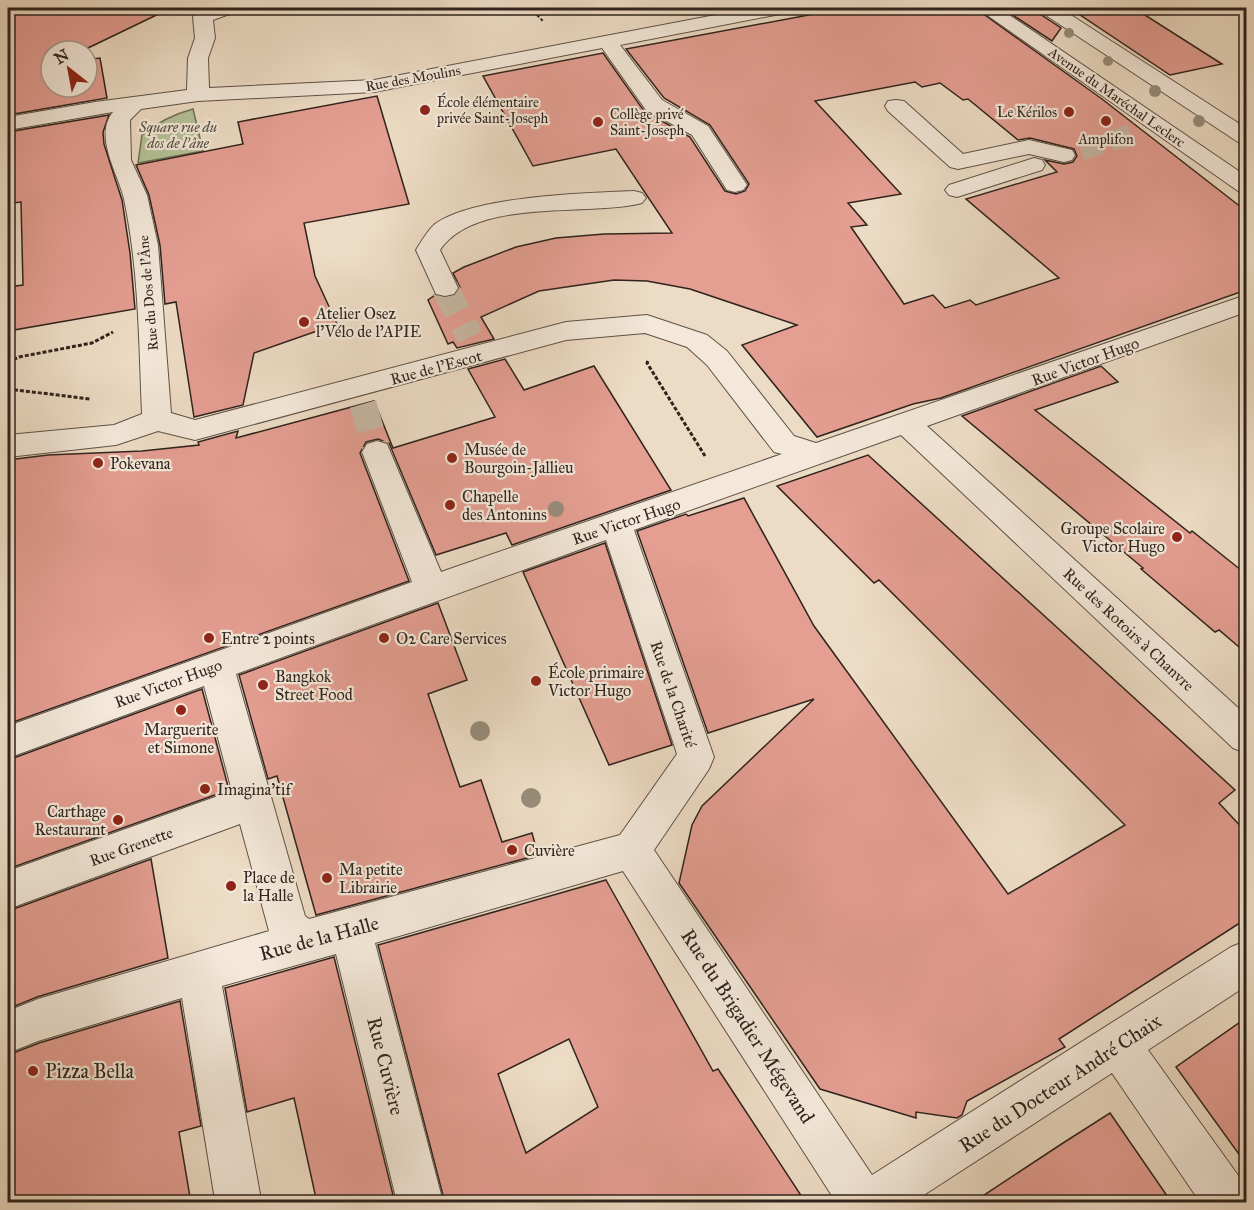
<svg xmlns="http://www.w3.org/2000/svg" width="1254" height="1210" font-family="'IM FELL Great Primer',serif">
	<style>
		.green { fill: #b4c298; stroke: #72725a; stroke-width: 1.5 }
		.building { fill: #e49e92; stroke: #2f231d; stroke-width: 1.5; fill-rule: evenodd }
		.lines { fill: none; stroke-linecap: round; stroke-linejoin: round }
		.minor-tunnel-far1 { stroke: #c7b7a3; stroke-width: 21; stroke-dasharray: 21 10; stroke-linecap: butt }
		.minor-tunnel { stroke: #c7b7a3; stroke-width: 27; stroke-dasharray: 27 14; stroke-linecap: butt }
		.minor-casing { stroke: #5e5147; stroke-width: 2 }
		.path-far1 { stroke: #2f231d; stroke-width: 2; stroke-dasharray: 3 2; stroke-linecap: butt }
		.path { stroke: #2f231d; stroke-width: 3; stroke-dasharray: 4 2; stroke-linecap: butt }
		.minor { fill: #f3e8d9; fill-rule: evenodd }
		.tree { fill: #978c7a }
		.poi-dot { fill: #8f2418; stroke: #f3e8d9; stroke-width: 2 }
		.labels { text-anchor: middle; stroke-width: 4.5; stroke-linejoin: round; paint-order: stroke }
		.far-street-label { font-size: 14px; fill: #2f231d; stroke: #f3e8d9 }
		.far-poi-label { font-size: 14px; fill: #2f231d; stroke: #f3e8d9; text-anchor: start }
		.far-park-label { font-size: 14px; font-style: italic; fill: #504b3c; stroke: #f3e8d9 }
		.poi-label { font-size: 16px; fill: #2f231d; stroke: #f3e8d9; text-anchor: start }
		.street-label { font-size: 16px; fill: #2f231d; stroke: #f3e8d9 }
		.near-street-label { font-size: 20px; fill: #2f231d; stroke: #f3e8d9 }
		.near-poi-label { font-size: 20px; fill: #2f231d; stroke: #f3e8d9; text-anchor: start }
	</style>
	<rect width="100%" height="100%" fill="#eddcc5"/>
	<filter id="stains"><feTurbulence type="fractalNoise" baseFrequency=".00333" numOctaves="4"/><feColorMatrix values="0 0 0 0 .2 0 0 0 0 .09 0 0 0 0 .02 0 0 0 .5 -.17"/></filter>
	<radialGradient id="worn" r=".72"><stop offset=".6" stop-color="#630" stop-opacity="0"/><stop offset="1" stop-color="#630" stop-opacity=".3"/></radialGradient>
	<path class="green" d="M193,109L203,151L138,163L142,135C158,122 174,114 193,109Z"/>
	<g class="building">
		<path d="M8,8H171L88,48L92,59L100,58L107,98L8,115ZM51,51H87V87H51Z"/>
		<path d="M846,8H975L1102,99L1246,211V290L941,398L913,404L817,437L742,345L797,325L690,289L647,281L614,280L539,291L481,317L494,339L457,348L453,342L448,344L428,300L435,295L445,298L456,295L460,287L453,273L464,267L516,247L556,238L604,234L672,233L616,149L533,166L483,76L603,53L644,111L690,137L725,191L736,194L745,191L749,184L710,125L664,98L626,49ZM915,82L922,87L940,83L963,100L968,99L1018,140L1030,138L1074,149L1077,156L1073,162L1064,164L1045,160L1057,172L966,199L1059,278L976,305L970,300L945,308L933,295L904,304L851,227L867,225L848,203L901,194L815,101Z"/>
		<path d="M1002,8H1036L1040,14L1061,28L1052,41Z"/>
		<path d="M1063,8H1134L1222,64L1170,75L1074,11L1072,13Z"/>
		<path d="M377,96L409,204L304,223L315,276L337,324L254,353L243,405L194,417L176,302L165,304L160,245L149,195L136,165L243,144L238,122Z"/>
		<path d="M109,115L103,132L104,144L122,200L130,253L135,309L8,331V287L23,285L21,202L13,203V150L8,151V132Z"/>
		<path d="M505,359L524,390L594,366L671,490L512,545L506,533L436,555L389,443L378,439L366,442L360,453L409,581L8,724V460L48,455L142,451L199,445L198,442L238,431L236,438L374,401L393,448L495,417L468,369Z"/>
		<path d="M1101,366L1118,382L1035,410L1190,533L1192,531L1246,574V653L1219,630L1215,632L1141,569L1143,568L962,416Z"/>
		<path d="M868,455L1235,790L1219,803L1246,832V919L1059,1039L1065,1047L967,1101L962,1115L957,1118L916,1112V1118L820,1089L679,883L692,825L702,806L814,699L708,733L637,531L686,514L688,516L744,498L814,626L1008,894L1125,825L879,580L874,583L777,486Z"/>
		<path d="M605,543L672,745L609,765L523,572Z"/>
		<path d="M438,603L467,680L428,694L460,787L481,780L502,842L532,833L538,855L316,915L277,776L268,779L239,675Z"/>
		<path d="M202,689L229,790L8,869V760Z"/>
		<path d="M151,859L168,958L37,997L8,1009V911Z"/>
		<path d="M606,880L713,1071L718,1069L806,1203H445L378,945ZM569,1039L598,1107L526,1153L498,1074Z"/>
		<path d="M334,957L395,1203H317L294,1098L247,1112L225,988Z"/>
		<path d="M180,1001L201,1126L179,1132L191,1203H8V1055L39,1043Z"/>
		<path d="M1246,1018V1164L1176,1067Z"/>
		<path d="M1110,1113L1172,1203H972L1063,1143Z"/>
	</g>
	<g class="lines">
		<path class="minor-tunnel-far1" d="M1081,150L1137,133"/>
		<g class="minor-tunnel">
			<path d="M445,288L470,337"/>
			<path d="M363,404L377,452"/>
		</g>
		<g class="minor-casing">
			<g id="minor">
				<path d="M211,8H238L235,12L213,20L215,38L208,58L209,88L374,80L752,8H790L787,12L780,14L620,45L662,100L708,126L747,185L743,190L735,192L727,190L692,135L646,110L602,48L374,92L198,101L141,109L130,120L131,160L147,195L158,245L171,413L195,420L566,322L647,315L707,335L727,351L794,436L816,443L1246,295V312L927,426L1246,715V753L1233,748L901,435L634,530L714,757L709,769L654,850L872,1175L1231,947L1246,941V986L1148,1050L1245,1185L1246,1202H1200L1112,1073L913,1202H836L623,871L375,943L443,1202H397L336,954L222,986L260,1194L257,1202H217L214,1194L182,998L38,1041L8,1053V1011L38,999L269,931L240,824L8,909V871L232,791L204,686L8,758V726L412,582L362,452L367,444L377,441L387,444L441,572L782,454L774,452L707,365L687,347L645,333L566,340L195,440L158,431L116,445L8,457V435L114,425L142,414C139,343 139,270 124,199C119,175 93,136 113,112L8,130V117L95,102L187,90L188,58L195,38L193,17L196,13ZM606,540L677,754L620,835L309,919L305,916L236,674Z"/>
				<path d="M977,8H999L1246,176V193L1238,191Z"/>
				<path d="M1038,8H1060L1246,128V144L1238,142L1041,12Z"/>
				<path d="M896,100L904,101L963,154L1029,140L1072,150L1075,155L1072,160L1064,162L1029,154L958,169L950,167L888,111L885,106L888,101Z"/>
				<path d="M1034,158L1042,160L1045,165L1042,170L957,197L949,195L945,190L949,185Z"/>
				<path d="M634,191L642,193L646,198L642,203C587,217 476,197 440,250L458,288L454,294L445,296L436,294L416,250C421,242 427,231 435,224C474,196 585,193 634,191Z"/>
			</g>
		</g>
		<path class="path-far1" d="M530,8L544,22"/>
		<g class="path">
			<path d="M648,361L647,363L705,456"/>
			<path d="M8,362L19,357L92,343L113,332"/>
			<path d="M8,389L90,399"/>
		</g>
		<use href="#minor" class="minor"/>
	</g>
	<g class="tree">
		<circle cx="1069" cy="33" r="5"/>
		<circle cx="1108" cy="61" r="5"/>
		<circle cx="1155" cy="91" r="6"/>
		<circle cx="1199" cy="121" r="6"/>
		<circle cx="556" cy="509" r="8"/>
		<circle cx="480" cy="731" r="10"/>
		<circle cx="531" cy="798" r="10"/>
	</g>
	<g class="poi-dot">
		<circle cx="425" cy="110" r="6"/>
		<circle cx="1069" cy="112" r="6"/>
		<circle cx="1106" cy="121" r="6"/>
		<circle cx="598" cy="122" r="6"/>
		<circle cx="304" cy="322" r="6"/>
		<circle cx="452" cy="458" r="6"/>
		<circle cx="98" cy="463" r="6"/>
		<circle cx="450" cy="505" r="6"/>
		<circle cx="1177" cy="537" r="6"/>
		<circle cx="209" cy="638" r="6"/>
		<circle cx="384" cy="638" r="6"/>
		<circle cx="536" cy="681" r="6"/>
		<circle cx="263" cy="685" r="6"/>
		<circle cx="181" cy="710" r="6"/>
		<circle cx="205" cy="789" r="6"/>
		<circle cx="118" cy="820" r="6"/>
		<circle cx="512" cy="850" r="6"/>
		<circle cx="327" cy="878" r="6"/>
		<circle cx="231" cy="886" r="6"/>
		<circle cx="33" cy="1071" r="6"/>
	</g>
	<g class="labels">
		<g class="far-street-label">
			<text transform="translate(413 78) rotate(-10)" y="5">Rue des Moulins</text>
			<text transform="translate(1117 97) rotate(35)" y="5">Avenue du Maréchal Leclerc</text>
			<text transform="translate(148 293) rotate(-95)" y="5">Rue du Dos de l'Âne</text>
		</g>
		<g class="far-poi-label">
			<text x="437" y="107">École élémentaire<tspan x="437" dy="16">privée Saint-Joseph</tspan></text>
			<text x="1057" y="117" text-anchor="end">Le Kérilos</text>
			<text x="610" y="119">Collège privé<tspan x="610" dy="16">Saint-Joseph</tspan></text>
			<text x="1106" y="144" text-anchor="middle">Amplifon</text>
		</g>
		<g class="far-park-label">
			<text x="178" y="132">Square rue du<tspan x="178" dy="16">dos de l'âne</tspan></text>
		</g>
		<g class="poi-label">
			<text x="316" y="319">Atelier Osez<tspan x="316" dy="18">l'Vélo de l'APIE</tspan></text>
			<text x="464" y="455">Musée de<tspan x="464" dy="18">Bourgoin-Jallieu</tspan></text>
			<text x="110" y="469">Pokevana</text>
			<text x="462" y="502">Chapelle<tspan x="462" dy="18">des Antonins</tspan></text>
			<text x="1165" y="534" text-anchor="end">Groupe Scolaire<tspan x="1165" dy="18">Victor Hugo</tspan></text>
			<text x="221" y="644">Entre 2 points</text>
			<text x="396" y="644">O2 Care Services</text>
			<text x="548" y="678">École primaire<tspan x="548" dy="18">Victor Hugo</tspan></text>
			<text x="275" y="682">Bangkok<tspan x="275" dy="18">Street Food</tspan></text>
			<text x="181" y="735" text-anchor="middle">Marguerite<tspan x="181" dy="18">et Simone</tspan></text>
			<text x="217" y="795">Imagina'tif</text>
			<text x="106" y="817" text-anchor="end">Carthage<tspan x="106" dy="18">Restaurant</tspan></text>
			<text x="524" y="856">Cuvière</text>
			<text x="339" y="875">Ma petite<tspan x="339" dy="18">Librairie</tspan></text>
			<text x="243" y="883">Place de<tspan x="243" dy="18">la Halle</tspan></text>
		</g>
		<g class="street-label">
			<text transform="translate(1085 361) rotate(-20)" y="6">Rue Victor Hugo</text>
			<text transform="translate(436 367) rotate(-15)" y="6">Rue de l'Escot</text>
			<text transform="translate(626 521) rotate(-19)" y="6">Rue Victor Hugo</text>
			<text transform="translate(1129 629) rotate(43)" y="6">Rue des Rotoirs à Chanvre</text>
			<text transform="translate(168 683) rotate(-20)" y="6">Rue Victor Hugo</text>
			<text transform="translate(674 694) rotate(71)" y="6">Rue de la Charité</text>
			<text transform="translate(131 846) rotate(-20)" y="6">Rue Grenette</text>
		</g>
		<g class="near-street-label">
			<text transform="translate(319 938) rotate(-15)" y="7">Rue de la Halle</text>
			<text transform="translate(748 1026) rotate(57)" y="7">Rue du Brigadier Mégevand</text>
			<text transform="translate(386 1066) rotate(76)" y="7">Rue Cuvière</text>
			<text transform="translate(1060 1083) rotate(-33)" y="7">Rue du Docteur André Chaix</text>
		</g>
		<g class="near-poi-label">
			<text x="45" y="1078">Pizza Bella</text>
		</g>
	</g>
	<rect width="1254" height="1210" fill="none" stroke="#eddcc5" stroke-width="30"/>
	<rect x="9" y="9" width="1236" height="1192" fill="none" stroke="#2f231d" stroke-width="3"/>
	<rect x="15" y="15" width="1224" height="1180" fill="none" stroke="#2f231d" stroke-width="1.5"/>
	<g transform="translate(69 69) rotate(329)"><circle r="28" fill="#f3e8d9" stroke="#a5998e" stroke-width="1.5"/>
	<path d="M0-4.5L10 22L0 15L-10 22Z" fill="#8f2418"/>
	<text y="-9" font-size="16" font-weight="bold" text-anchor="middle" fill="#2f231d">N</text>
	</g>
	<rect width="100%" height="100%" filter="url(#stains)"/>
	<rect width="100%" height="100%" fill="url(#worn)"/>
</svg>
